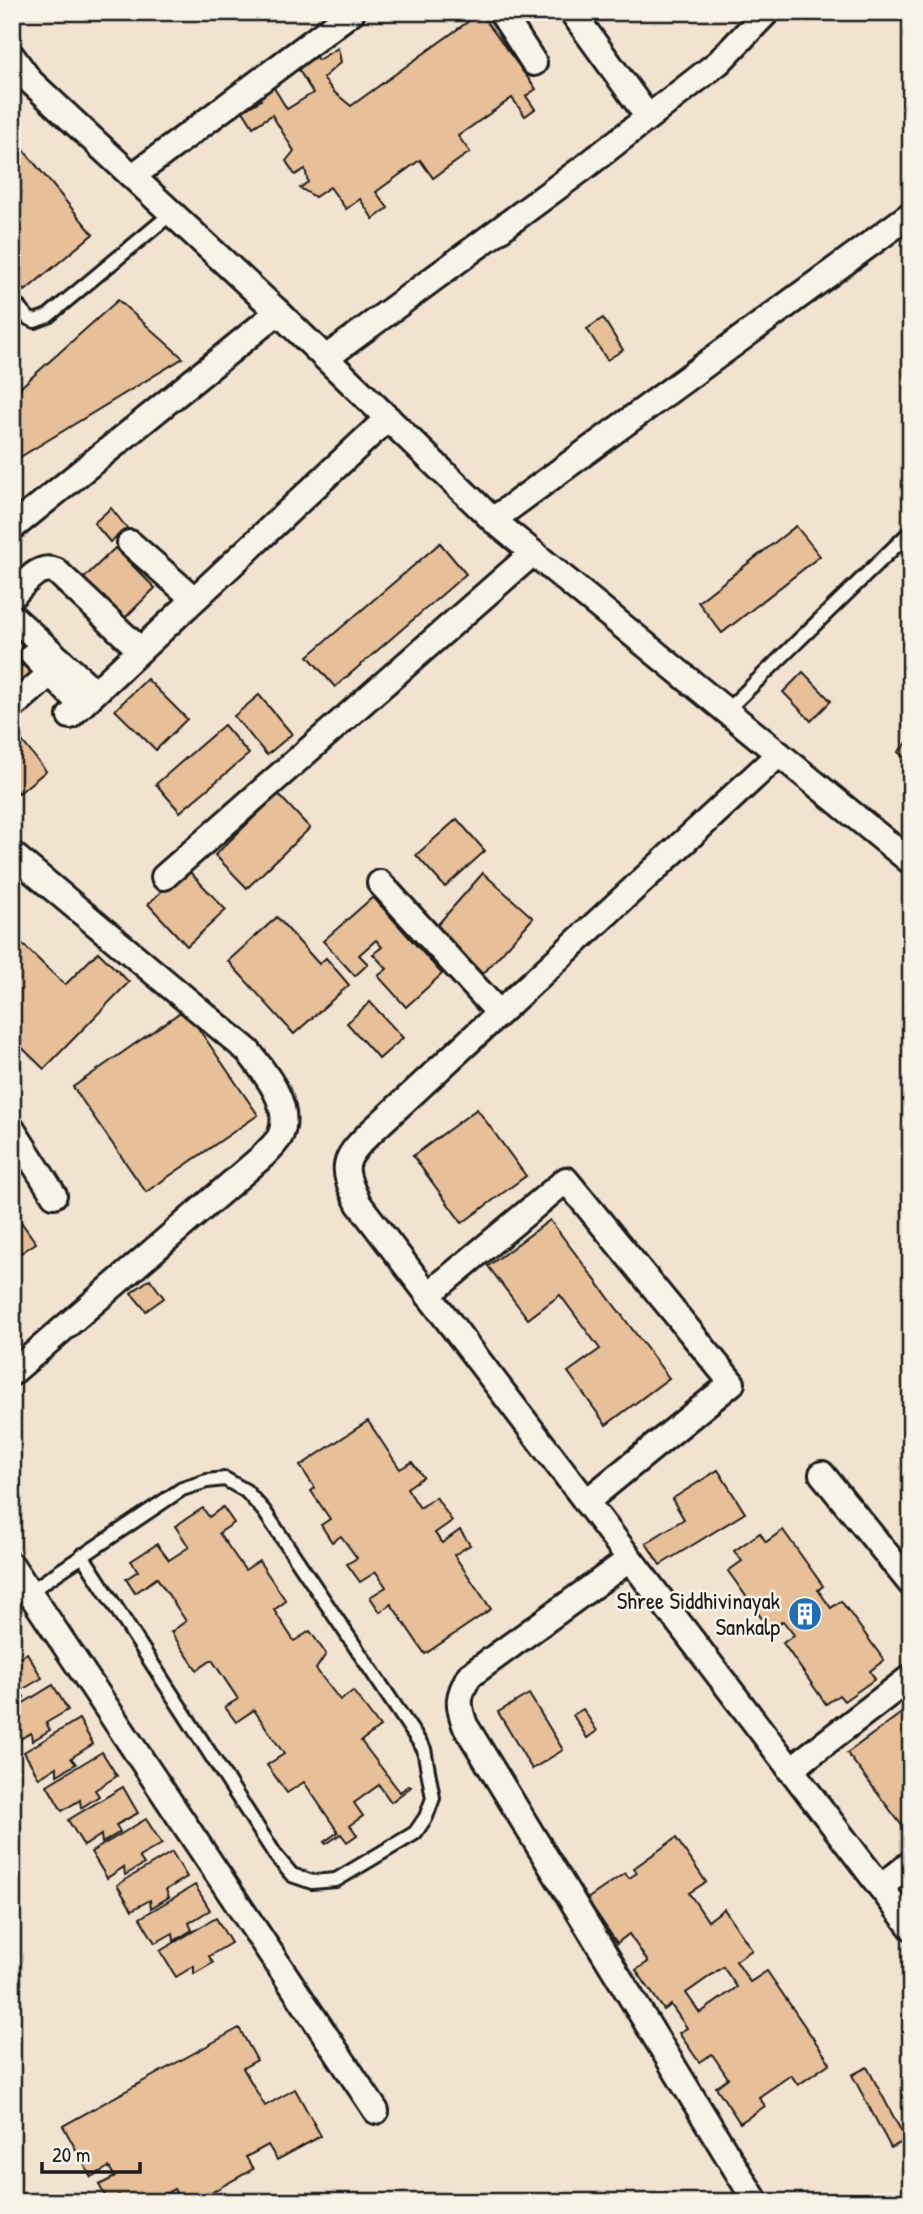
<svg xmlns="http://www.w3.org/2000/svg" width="923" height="2214" font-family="'Patrick Hand',sans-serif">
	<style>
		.building { fill: #e7bf98; stroke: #1c1c1c; stroke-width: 2; fill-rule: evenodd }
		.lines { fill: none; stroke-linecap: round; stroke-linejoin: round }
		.lane-casing { stroke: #1c1c1c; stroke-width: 18 }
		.street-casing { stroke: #1c1c1c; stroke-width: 30 }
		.lane { stroke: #f7f3e8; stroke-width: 12 }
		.street { stroke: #f7f3e8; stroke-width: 24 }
		.labels { text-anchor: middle; stroke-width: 5; stroke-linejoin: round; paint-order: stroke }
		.poi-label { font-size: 23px; fill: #1c1c1c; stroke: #f7f3e8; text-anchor: end }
	</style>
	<rect width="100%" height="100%" fill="#f2e3d0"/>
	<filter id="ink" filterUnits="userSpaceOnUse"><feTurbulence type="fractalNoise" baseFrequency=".0143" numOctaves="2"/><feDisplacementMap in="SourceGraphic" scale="14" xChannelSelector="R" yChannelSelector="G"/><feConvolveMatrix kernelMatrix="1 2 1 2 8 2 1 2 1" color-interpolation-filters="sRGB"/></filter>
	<g filter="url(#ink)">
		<g class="building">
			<path d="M480,13L536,89L526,96L535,109L525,116L512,98L458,136L470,152L433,178L420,160L376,192L388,208L373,219L360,199L346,209L330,187L315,197L300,188L308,182L305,169L295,175L286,161L294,151L272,115L253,127L243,111L261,100L255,92L271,83L287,109L313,93L294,62L312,51L318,60L338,48L341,62L323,78L334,92L351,106Z"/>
			<path d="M12,136L93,234L25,291L12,275Z"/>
			<path d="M118,300L183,358L12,462V395Z"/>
			<path d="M603,318L623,350L607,360L587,329Z"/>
			<path d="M111,508L127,528L110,542L94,523Z"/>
			<path d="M796,526L820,556L722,633L698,602Z"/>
			<path d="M440,543L466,574L335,687L308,656Z"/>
			<path d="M115,548L155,588L124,619L83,579Z"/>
			<path d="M12,657L22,666L29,658L45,674L20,698L12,690Z"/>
			<path d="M803,672L831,701L811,721L783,692Z"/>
			<path d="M147,679L187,719L156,750L115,710Z"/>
			<path d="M259,695L292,734L267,755L234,716Z"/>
			<path d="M224,725L249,754L180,812L156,784Z"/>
			<path d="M14,731L46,771L19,793L12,785V733Z"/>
			<path d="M911,739V764L898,752Z"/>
			<path d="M278,794L310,828L247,888L215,855Z"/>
			<path d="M457,819L485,851L445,887L416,855Z"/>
			<path d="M186,868L226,910L187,946L148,904Z"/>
			<path d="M483,873L533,918L483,974L433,930Z"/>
			<path d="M373,897L442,974L406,1007L378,976L387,969L373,954L382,947L376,940L359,955L368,964L355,976L323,941Z"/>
			<path d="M277,917L319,964L326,958L349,985L294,1034L228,961Z"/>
			<path d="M12,934L65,985L98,952L129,982L44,1069L12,1038Z"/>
			<path d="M370,1002L403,1038L379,1059L347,1023Z"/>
			<path d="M185,1009L258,1115L146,1192L73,1087Z"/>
			<path d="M477,1109L526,1176L462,1223L413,1156Z"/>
			<path d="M12,1209L36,1243L12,1259Z"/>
			<path d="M550,1220L669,1378L606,1425L568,1372L600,1349L560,1295L528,1319L488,1266Z"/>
			<path d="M150,1279L164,1298L146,1311L131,1293Z"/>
			<path d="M368,1421L400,1469L412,1462L423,1477L407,1488L420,1508L436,1497L452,1521L435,1533L442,1543L460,1530L470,1545L454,1555L491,1609L425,1654L391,1604L380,1612L370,1597L386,1587L376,1572L360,1582L347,1564L357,1558L341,1536L332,1542L321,1525L330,1519L311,1491L315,1488L300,1466Z"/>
			<path d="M718,1470L745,1513L660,1565L646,1543L684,1519L672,1499Z"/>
			<path d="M223,1507L234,1523L219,1533L245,1570L259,1561L286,1601L274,1610L294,1641L310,1631L326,1654L316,1669L340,1700L353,1691L380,1727L361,1741L400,1792L409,1785L411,1787L391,1802L379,1785L354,1803L363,1816L350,1825L357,1835L347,1842L341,1834L326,1844L324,1842L338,1832L304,1782L287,1793L267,1765L284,1754L254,1710L236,1722L225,1707L238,1699L212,1660L197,1670L171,1632L186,1621L157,1578L135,1593L126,1579L138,1571L131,1561L157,1544L169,1560L189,1547L175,1526L203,1508L209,1517Z"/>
			<path d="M783,1530L823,1586L818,1590L831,1608L841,1601L884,1660L870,1671L875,1679L844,1701L839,1695L826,1704L783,1643L794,1635L783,1621L770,1630L728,1571L742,1561L734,1551L760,1533L766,1542Z"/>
			<path d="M27,1653L42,1678L20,1691L24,1697L12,1705V1662Z"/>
			<path d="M53,1685L68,1710L46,1723L50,1730L32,1741L31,1733L13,1743L12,1710Z"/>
			<path d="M529,1694L563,1750L532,1769L498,1712Z"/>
			<path d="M911,1706V1822L903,1827L847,1753Z"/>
			<path d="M583,1709L597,1731L587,1738L573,1715Z"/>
			<path d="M79,1719L93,1744L71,1758L76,1764L57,1775V1767L39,1778L24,1752Z"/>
			<path d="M102,1752L117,1776L95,1790L99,1796L81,1808L80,1800L62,1811L47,1785Z"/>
			<path d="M123,1787L138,1813L116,1825L120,1832L102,1843L101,1835L84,1846L68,1820Z"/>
			<path d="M146,1819L162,1844L139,1857L144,1864L125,1875L124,1867L107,1878L91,1852Z"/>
			<path d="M676,1838L706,1882L689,1893L708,1921L724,1909L752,1950L736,1961L750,1982L767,1971L830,2063L798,2085L791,2075L759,2097L765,2106L740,2123L716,2087L728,2078L712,2054L699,2062L679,2033L687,2028L671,2005L664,2010L636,1970L648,1962L629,1934L617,1943L587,1899L625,1873L629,1878L637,1873L634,1868ZM723,1967L737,1987L700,2013L686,1993Z"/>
			<path d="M172,1852L187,1877L166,1890L169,1897L151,1908L150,1900L132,1910L117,1885Z"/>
			<path d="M195,1885L210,1910L189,1923L192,1930L174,1941L173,1933L155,1943L140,1918Z"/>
			<path d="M216,1918L231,1943L209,1956L213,1963L194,1974V1966L176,1977L160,1951Z"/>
			<path d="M239,2028L257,2060L243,2068L265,2106L295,2089L321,2136L277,2160L268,2145L246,2157L253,2169L194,2202H181L174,2189L152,2202H137L135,2199L123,2202L119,2195L108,2201L99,2185L115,2177L109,2167L91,2177L63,2126Z"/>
			<path d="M867,2067L906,2140L891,2148L852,2075Z"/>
			<path d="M911,2122V2141L903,2126Z"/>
		</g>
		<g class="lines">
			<g class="lane-casing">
				<g id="lane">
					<path d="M12,299L28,318L35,321L48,316L172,213"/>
					<path d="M726,711L911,531"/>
					<path d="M29,1592L182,1489L207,1481L225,1479L246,1491L264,1511L424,1749L433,1798L426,1817L415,1833L336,1880L312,1882L292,1875L276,1856L82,1555"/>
				</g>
			</g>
			<g class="street-casing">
				<g id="street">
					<path d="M501,12L534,63"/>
					<path d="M572,12L648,117"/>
					<path d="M12,56L31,82L278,312L493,520L911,862"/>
					<path d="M133,176L352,12"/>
					<path d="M326,358L586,166L719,62L767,12"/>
					<path d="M493,520L911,214"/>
					<path d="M12,528L278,312"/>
					<path d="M130,543L194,599"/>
					<path d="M12,596C24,585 38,563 56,571L140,650"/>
					<path d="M12,616L95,692"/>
					<path d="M33,655L81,705"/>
					<path d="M12,707L51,673"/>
					<path d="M70,716L388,418"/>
					<path d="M779,754L372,1131C342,1160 340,1167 359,1204L911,1927"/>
					<path d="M12,854L248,1051C265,1073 292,1105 281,1134C278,1142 269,1149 264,1155L12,1373"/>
					<path d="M164,877L533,553"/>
					<path d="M380,883L499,1013"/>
					<path d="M12,1129L54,1195"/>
					<path d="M428,1295L566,1180L732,1383L586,1502"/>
					<path d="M822,1474L911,1584"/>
					<path d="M630,1559L469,1676C458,1696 457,1703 465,1725L756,2202"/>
					<path d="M12,1566L376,2111"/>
					<path d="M790,1770L911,1677"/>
					<path d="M881,1887L911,1863"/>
				</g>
			</g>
			<use href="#lane" class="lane"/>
			<use href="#street" class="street"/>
		</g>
	</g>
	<defs>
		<g id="building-disc" transform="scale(1.75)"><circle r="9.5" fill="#1f6fb2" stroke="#f7f3e8"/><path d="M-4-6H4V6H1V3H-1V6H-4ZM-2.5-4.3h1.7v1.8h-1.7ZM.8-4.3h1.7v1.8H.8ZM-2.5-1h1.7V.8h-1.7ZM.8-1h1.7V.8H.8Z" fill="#fff"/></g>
	</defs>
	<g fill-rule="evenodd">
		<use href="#building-disc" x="805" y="1614"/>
	</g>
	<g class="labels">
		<g class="poi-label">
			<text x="780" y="1609">Shree Siddhivinayak<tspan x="780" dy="26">Sankalp</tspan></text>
		</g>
	</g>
	<rect width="923" height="2214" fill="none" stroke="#f7f3e8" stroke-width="42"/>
	<rect x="21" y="21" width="881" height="2172" fill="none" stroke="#1c1c1c" stroke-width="2.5" filter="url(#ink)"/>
	<path d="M42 2162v10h98v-10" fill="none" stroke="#1c1c1c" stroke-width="3.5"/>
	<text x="52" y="2162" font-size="21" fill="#1c1c1c" stroke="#f7f3e8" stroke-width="5" paint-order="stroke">20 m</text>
</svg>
